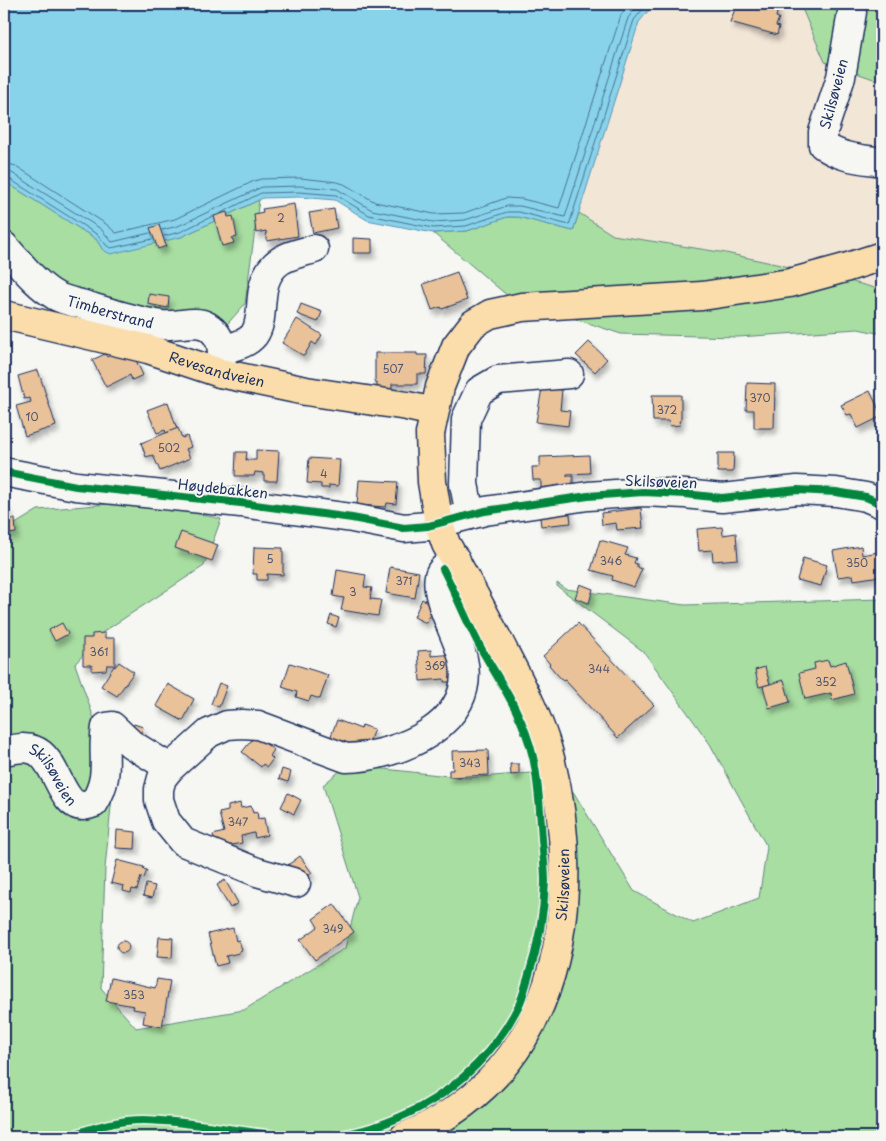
<svg xmlns="http://www.w3.org/2000/svg" width="886" height="1141" font-family="'Playpen Sans',sans-serif">
	<style>
		.built { fill: #f2e6d7 }
		.green { fill: #a8dea1; stroke: #628680 }
		.water { fill: #89d3ea; stroke: #5d91b2 }
		.lines { fill: none; stroke-linecap: round; stroke-linejoin: round }
		.shore { stroke: #477196; stroke-width: 1 }
		.building { fill: #e9c299; stroke: #1b2f5e; filter: url(#shadow) }
		.minor-casing { stroke: #1b2f5e; stroke-width: 31 }
		.major-casing { stroke: #1b2f5e; stroke-width: 31 }
		.minor { stroke: #f6f6f2; stroke-width: 28 }
		.major { stroke: #faddab; stroke-width: 28 }
		.cycleway-casing { stroke: #f6f6f2; stroke-width: 11 }
		.cycleway { stroke: #00873e; stroke-width: 8 }
		.labels { text-anchor: middle; stroke-width: 4; stroke-linejoin: round; paint-order: stroke }
		.number-label { font-size: 11px; fill: #4e546d }
		.street-label { font-size: 14px; fill: #1b2f5e; stroke: #f6f6f2 }
	</style>
	<defs>
		<filter id="shadow"><feDropShadow dx="3" dy="5.5" stdDeviation="2.5" flood-color="#0004"/></filter>
	</defs>
	<rect width="100%" height="100%" fill="#f6f6f2"/>
	<filter id="ink" filterUnits="userSpaceOnUse"><feTurbulence type="fractalNoise" baseFrequency=".02" numOctaves="2"/><feDisplacementMap in="SourceGraphic" scale="10" xChannelSelector="R" yChannelSelector="G"/><feConvolveMatrix kernelMatrix="1 2 1 2 8 2 1 2 1" color-interpolation-filters="sRGB"/></filter>
	<g filter="url(#ink)">
		<path class="built" d="M654,4H800L825,62L882,82V290L839,278L726,253L613,235L579,213L639,22Z"/>
		<g class="green">
			<path d="M800,4H882V82L825,62Z"/>
			<path d="M4,181L96,239L103,250L181,237L259,200L245,304L214,339L140,333L4,251Z"/>
			<path d="M579,213L613,235L726,253L839,278L882,290V334L858,329L738,337L621,334L509,297L433,233L467,231L507,217H518L573,231Z"/>
			<path d="M143,501L221,519L204,566L103,632L75,664L114,776L105,868L101,988L136,1028L244,1010L345,948L358,897L323,785L347,765L467,778L544,772L537,744L574,793L634,891L693,923L759,898L767,847L710,744L644,652L557,586V583L566,589L685,605L882,599V1137H4V531L38,510Z"/>
		</g>
		<path class="water" d="M4,4H654L639,22L573,231L518,217H507L467,231L433,233L367,220L335,200L299,197L263,198L181,237L111,254L103,250L96,239L4,181Z"/>
		<g class="lines">
			<g class="shore">
				<path d="M4,163L16,166L106,224L116,233L175,219L254,181L261,179L300,178L337,182L344,184L375,202L434,214L464,213L506,198L522,199L559,208L621,15L629,4"/>
				<path d="M4,171L12,173L101,229L112,242L150,233"/>
				<path d="M4,177L8,178L98,235L107,246L111,248L153,239"/>
				<path d="M221,213L261,193L299,192L336,195L369,215L433,228L466,226L507,212H519L569,225L634,20L647,4"/>
				<path d="M162,230L178,226L262,187L300,186L337,189L372,210L433,222L465,220L507,206H520L565,217L628,18L639,4"/>
				<path d="M164,236L180,232L213,216"/>
			</g>
		</g>
		<g class="building">
			<path d="M737,4H776L775,8H778L776,17L779,18L776,26L779,27L777,35L730,22Z"/>
			<path d="M294,204L298,236L267,241L266,231L256,233L254,214L263,212L262,209Z"/>
			<path d="M334,209L337,228L313,233L309,213Z"/>
			<path d="M227,212L228,217L233,216L237,237L232,238L234,243L222,246L214,216Z"/>
			<path d="M159,225L166,246L158,249L150,228Z"/>
			<path d="M353,238L372,239V253H353Z"/>
			<path d="M457,272L467,300L442,309L441,307L432,310L423,284Z"/>
			<path d="M149,294L169,297L168,308L148,304Z"/>
			<path d="M301,304L322,312L318,322L297,314Z"/>
			<path d="M297,319L322,335L316,345L312,342L304,356L282,343Z"/>
			<path d="M589,342L607,359L595,372L576,355Z"/>
			<path d="M129,346L143,375L132,380L130,375L106,387L92,360L105,354L107,357Z"/>
			<path d="M375,353H417V355H427L426,374H417V384H392V389L377,388V383H375Z"/>
			<path d="M38,370L56,426L25,436L16,406L31,402L30,398L24,399L18,376Z"/>
			<path d="M747,383L775,384L774,428H754V410H746Z"/>
			<path d="M542,388L562,390L560,410L570,411L568,426L536,422Z"/>
			<path d="M870,391L882,416L858,428L851,414L847,415L841,405Z"/>
			<path d="M652,395H681V421H679L680,425L670,426L669,421H653Z"/>
			<path d="M168,402L177,429L166,433L165,430L157,433L147,410Z"/>
			<path d="M178,428L182,438L187,436L191,447L186,449L190,458L160,471L153,455L146,457L141,443Z"/>
			<path d="M256,450L279,451L277,481H264V473L255,472L254,476H235L236,452H247L246,460H256Z"/>
			<path d="M718,453H734L733,472H718Z"/>
			<path d="M589,455L590,473L567,474V476H573V487L541,490V480H533L532,467H540V457Z"/>
			<path d="M309,458L340,460L338,486L329,485V488H321V484L307,483Z"/>
			<path d="M359,480L398,482L396,504L387,503L386,507L357,505Z"/>
			<path d="M4,507H8L10,519H15L16,533L6,534V531H4Z"/>
			<path d="M569,507L571,523L541,526L539,510Z"/>
			<path d="M641,508L643,528L617,530L616,523L602,525L601,513Z"/>
			<path d="M722,527L723,535L736,533L738,559L713,561L712,550L699,551L697,529Z"/>
			<path d="M181,532L218,545L212,561L175,548Z"/>
			<path d="M600,540L628,548L625,555L636,558L634,563L637,564V567L642,569L634,587L612,580L613,576L591,570Z"/>
			<path d="M861,546L862,555L878,552L881,570H879L880,576L854,580L853,575L838,577L833,551Z"/>
			<path d="M254,547L283,548V575L267,574V580H257V574H253Z"/>
			<path d="M803,558L827,565L821,586L797,580Z"/>
			<path d="M390,567L419,572L415,598L386,593Z"/>
			<path d="M337,570L366,575L364,587L372,588L370,599L381,600L378,616L341,610L344,598L333,596Z"/>
			<path d="M580,584L593,589L589,603L575,598Z"/>
			<path d="M422,599L435,606L426,623L414,617Z"/>
			<path d="M331,615L339,618L336,627L328,624Z"/>
			<path d="M62,623L68,634L55,641L49,630Z"/>
			<path d="M578,623L654,705L618,738L565,680L563,681L549,665L550,664L543,656Z"/>
			<path d="M105,633V638H115V665H107L106,670L92,671V665H83V638H92V634Z"/>
			<path d="M431,650V656L454,654L453,682H444V679L420,681L418,651Z"/>
			<path d="M828,660L830,666L846,661L854,694L832,700L831,693L805,699L799,673L815,669L814,663Z"/>
			<path d="M119,662L134,672L117,696L101,686L114,666L115,667Z"/>
			<path d="M290,663L328,675L320,699L311,696L309,701L296,697L297,692L282,687Z"/>
			<path d="M765,667L770,684L759,687L755,670Z"/>
			<path d="M784,680L790,702L769,708L763,686Z"/>
			<path d="M219,683L227,686L219,707L211,704Z"/>
			<path d="M168,684L194,699L183,721L156,706Z"/>
			<path d="M337,720L361,729L362,725L374,729L368,745L354,750L329,741Z"/>
			<path d="M134,724L143,727L140,739L130,736Z"/>
			<path d="M255,736L274,750L270,756L273,759L267,767L263,764L261,767L242,752Z"/>
			<path d="M488,750L489,775L449,777V770H453L452,751Z"/>
			<path d="M510,764H519V774L511,775Z"/>
			<path d="M282,769L291,772L288,782L279,779Z"/>
			<path d="M288,793L301,800L294,814L281,807Z"/>
			<path d="M240,803L241,808L251,806L253,813L257,812L258,819L264,818L267,835L255,838L254,833L241,836L242,843L216,848L213,835L224,832L219,813L228,811V806Z"/>
			<path d="M117,830L136,832L135,849L116,848Z"/>
			<path d="M300,856L312,873L303,879H297L288,865Z"/>
			<path d="M117,860L144,867L143,869L147,870L144,878L141,877L137,890L132,889L131,893L123,891L124,886L111,883Z"/>
			<path d="M225,880L238,903L230,908L217,885Z"/>
			<path d="M146,884L155,886L152,898L143,896Z"/>
			<path d="M334,904L354,932L315,960L300,940L318,927L313,919Z"/>
			<path d="M233,928L236,941L239,940L242,950L239,951V953L226,956L228,963L216,966L208,934Z"/>
			<path d="M159,937L173,938L172,958L157,957Z"/>
			<circle cx="123" cy="947" r="6"/>
			<path d="M111,978L155,988L157,979L170,981L162,1027L143,1023L145,1011L133,1009L134,1006L106,1001Z"/>
		</g>
		<g class="lines">
			<g class="minor-casing">
				<g id="minor">
					<path d="M852,12L841,77L823,132V145C840,158 862,159 882,162"/>
					<path id="s1" d="M4,246C20,263 35,284 56,296C63,300 73,302 81,304C108,312 135,321 162,325C176,327 195,319 207,326C225,337 223,356 220,373"/>
					<path d="M222,349C233,347 247,344 254,335C267,317 254,286 275,265C285,255 301,253 314,249"/>
					<path d="M4,472L76,486L241,503L352,518L404,528L428,526L485,511L588,496L643,492L685,494L722,498L797,490L836,492L866,497L882,504"/>
					<path d="M470,515L464,484L466,419L479,391L498,380L569,374"/>
					<path id="s2" d="M4,751C14,749 24,746 34,750C57,758 60,806 83,806C86,806 91,804 94,803C112,774 101,757 106,727L112,726L131,744L170,768"/>
					<path d="M296,883L257,872L183,842L166,821L159,800V789L162,778L170,768L209,733L227,725L242,724L258,725L346,758C398,757 478,724 463,659C458,637 434,597 439,576C441,568 450,564 456,560"/>
				</g>
			</g>
			<g class="major-casing">
				<g id="major">
					<path id="s3" d="M4,315L148,349L220,373L306,391L407,406L434,412"/>
					<path id="s4" d="M404,1137C512,1093 559,1002 564,889C566,841 560,793 547,747C535,709 516,675 498,640C481,608 464,575 446,544L439,524L432,482L430,434L440,387L456,346L473,324L490,314L522,307L702,296L790,283L845,268L882,256"/>
				</g>
			</g>
			<use href="#minor" class="minor"/>
			<use href="#major" class="major"/>
			<g class="cycleway-casing">
				<g id="cycleway">
					<path d="M4,472L76,486L241,503L352,518L404,528L428,526L485,511L588,496L643,492L685,494L722,498L797,490L836,492L866,497L882,504"/>
					<path d="M68,1137C91,1128 118,1120 143,1120C206,1121 269,1141 332,1136C363,1133 392,1122 419,1108C462,1085 497,1049 519,1005C523,997 525,987 528,978C538,947 544,915 545,882C545,868 543,853 542,839C540,811 539,784 533,757C524,718 503,686 483,652C468,625 457,596 443,569"/>
				</g>
			</g>
			<use href="#cycleway" class="cycleway"/>
		</g>
	</g>
	<g class="labels">
		<g class="number-label">
			<text x="281" y="222">2</text>
			<text x="393" y="373">507</text>
			<text x="760" y="402">370</text>
			<text x="667" y="414">372</text>
			<text x="32" y="421">10</text>
			<text x="169" y="452">502</text>
			<text x="324" y="478">4</text>
			<text x="270" y="563">5</text>
			<text x="611" y="565">346</text>
			<text x="857" y="567">350</text>
			<text x="404" y="585">371</text>
			<text x="353" y="596">3</text>
			<text x="99" y="656">361</text>
			<text x="435" y="670">369</text>
			<text x="599" y="673">344</text>
			<text x="826" y="686">352</text>
			<text x="470" y="767">343</text>
			<text x="238" y="826">347</text>
			<text x="333" y="933">349</text>
			<text x="134" y="999">353</text>
		</g>
		<g class="street-label">
			<text transform="translate(834 94) rotate(-75)" y="5">Skilsøveien</text>
			<text dy="5" stroke="none"><textPath href="#s1" startOffset="129">Timberstrand</textPath></text>
			<text dy="5" stroke="none"><textPath href="#s3" startOffset="220">Revesandveien</textPath></text>
			<text transform="translate(661 482) rotate(2)" y="5">Skilsøveien</text>
			<text transform="translate(223 489) rotate(6)" y="5">Høydebakken</text>
			<text dy="5" stroke="none"><textPath href="#s2" startOffset="62">Skilsøveien</textPath></text>
			<text dy="5" stroke="none"><textPath href="#s4" startOffset="318">Skilsøveien</textPath></text>
		</g>
	</g>
	<rect width="886" height="1141" fill="none" stroke="#f6f6f2" stroke-width="20"/>
	<rect x="10" y="10" width="866" height="1121" fill="none" stroke="#1b2f5e" stroke-width="2" filter="url(#ink)"/>
</svg>
